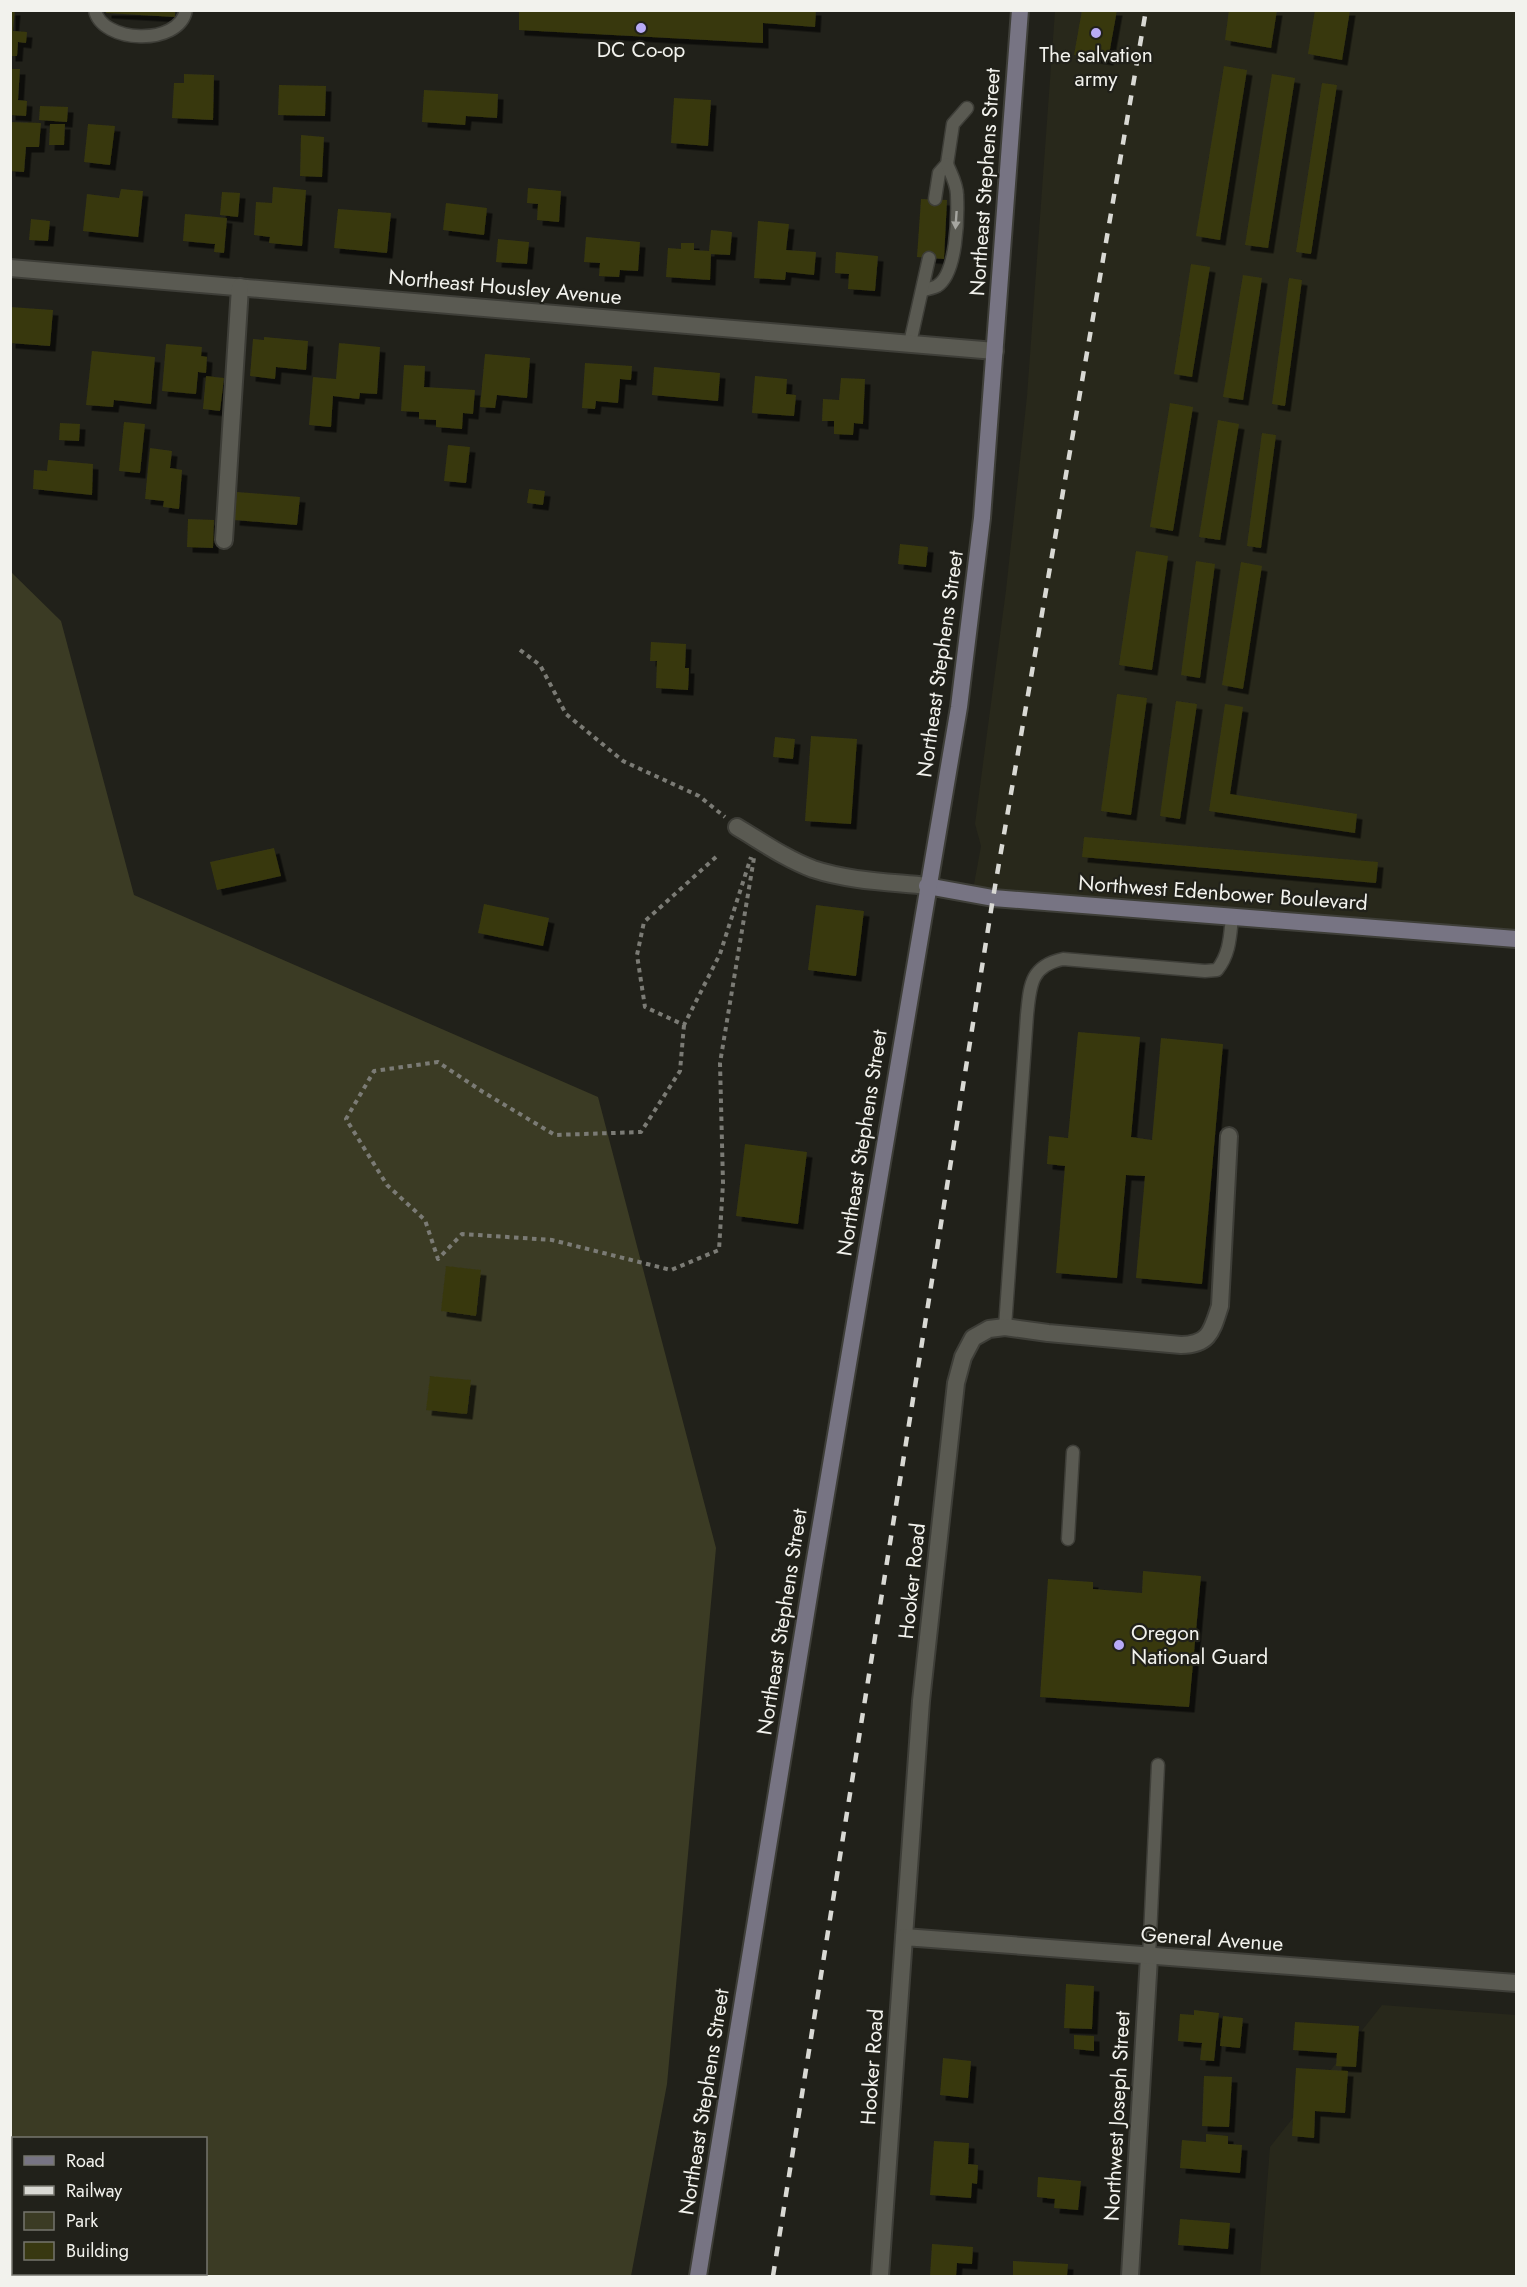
<svg xmlns="http://www.w3.org/2000/svg" width="1527" height="2287" font-family="Jost,sans-serif">
	<style>
		.built { fill: #28281b }
		.green { fill: #3b3b24; fill-rule: evenodd }
		.building { fill: #383811; filter: url(#shadow) }
		.lines { fill: none; stroke-linecap: round; stroke-linejoin: round }
		.service-casing { stroke: #3e3e38; stroke-width: 15 }
		.minor-casing { stroke: #3e3e38; stroke-width: 20 }
		.tertiary-casing { stroke: #3e3e38; stroke-width: 20 }
		.secondary-casing { stroke: #3e3e38; stroke-width: 20 }
		.path { stroke: #7b7b75; stroke-width: 4; stroke-dasharray: 4.5 4.5; stroke-linecap: butt }
		.service { stroke: #5a5a52; stroke-width: 12 }
		.minor { stroke: #5a5a52; stroke-width: 16 }
		.tertiary { stroke: #5a5a52; stroke-width: 16 }
		.secondary { stroke: #777483; stroke-width: 16 }
		.rail { stroke: #d9d9d4; stroke-width: 4.5; stroke-dasharray: 10 10; stroke-linecap: butt }
		.oneway { fill: #a6a6a0 }
		.poi-dot { fill: #b8abf7; stroke: #21211a; stroke-width: 2 }
		.labels { text-anchor: middle; stroke-width: 4.5; stroke-linejoin: round; paint-order: stroke }
		.poi-label { font-size: 21px; fill: #f2f2ed; stroke: #21211a }
		.street-label { font-size: 21px; fill: #f2f2ed; stroke: #21211a }
	</style>
	<defs>
		<filter id="shadow"><feDropShadow dx="5.5" dy="5.5" stdDeviation="0" flood-color="#0009"/></filter>
	</defs>
	<rect width="100%" height="100%" fill="#21211a"/>
	<g class="built">
		<path d="M1055,11H1516V934L972,895L981,846L975,824L1006,590L1027,396Z"/>
		<path d="M1382,2005L1516,2015V2276H1260L1270,2147Z"/>
	</g>
	<path class="green" d="M10,571L61,621L134,895L598,1097L716,1548L667,2084L631,2276H11ZM14,2138H206V2274H14Z"/>
	<g class="building">
		<path d="M10,10H15L13,31L27,32L26,43L18,42L17,56H10Z"/>
		<path d="M106,10H175V17L106,13Z"/>
		<path d="M519,10H816L815,27L763,23V43L519,30Z"/>
		<path d="M1082,10H1117L1108,60L1074,55Z"/>
		<path d="M1229,10H1277L1271,48L1225,40Z"/>
		<path d="M1315,10H1350L1342,60L1308,54Z"/>
		<path d="M1224,66L1247,70L1220,240L1196,236Z"/>
		<path d="M10,69H20L18,100L27,101L26,116L10,115Z"/>
		<path d="M184,74L214,75L213,120L172,118L174,83H184Z"/>
		<path d="M1272,74L1295,78L1268,248L1245,245Z"/>
		<path d="M1322,83L1337,85L1311,254L1296,252Z"/>
		<path d="M279,85L326,86L325,116L278,115Z"/>
		<path d="M424,90L498,94L497,118L466,116L465,125L422,122Z"/>
		<path d="M674,98L711,100L708,146L671,143Z"/>
		<path d="M40,106L68,107L67,122L39,120Z"/>
		<path d="M10,122L41,123L39,147H26L24,172L10,171Z"/>
		<path d="M50,124H65L64,145H49Z"/>
		<path d="M88,124L115,126L110,165L84,162Z"/>
		<path d="M301,135L324,137L322,177L300,176Z"/>
		<path d="M273,187L306,190L302,246L269,243L270,237L254,235L256,202L272,203Z"/>
		<path d="M528,188L561,191L559,222L537,220L538,204L527,203Z"/>
		<path d="M121,189L143,191L138,237L83,231L87,194L119,198Z"/>
		<path d="M222,192L240,193L238,217L220,215Z"/>
		<path d="M921,199L947,200L944,259L917,257Z"/>
		<path d="M446,203L487,208L484,235L443,230Z"/>
		<path d="M338,209L391,213L387,253L334,248Z"/>
		<path d="M185,214L227,218L224,253L214,252L215,244L183,241Z"/>
		<path d="M31,219L50,221L48,241L29,240Z"/>
		<path d="M758,221L789,224L786,250L816,252L814,275L786,272L785,280L754,278Z"/>
		<path d="M711,230L732,232L730,255L711,254L710,280L666,277L668,248L681,249V243H694V250L709,251Z"/>
		<path d="M586,237L640,242L638,271L620,270L619,277L599,276L600,263L584,262Z"/>
		<path d="M498,239L529,242L527,264L496,262Z"/>
		<path d="M836,252L878,256L875,291L848,289L849,274L835,273Z"/>
		<path d="M1191,264L1210,267L1192,377L1174,374Z"/>
		<path d="M1243,275L1262,278L1243,400L1223,397Z"/>
		<path d="M1289,278L1302,280L1285,406L1272,404Z"/>
		<path d="M10,307L53,310L50,346L10,343Z"/>
		<path d="M264,337L308,341L306,370L276,367L275,379L250,376L253,339L264,340Z"/>
		<path d="M339,343L380,347L377,394L360,393L359,399L333,396L331,427L309,425L313,377L336,379Z"/>
		<path d="M166,344L202,347L201,356L207,357L206,373L198,372L196,394L162,391Z"/>
		<path d="M92,351L155,357L151,404L114,400L113,407L86,405Z"/>
		<path d="M485,354L530,358L527,398L497,395L495,408L480,407Z"/>
		<path d="M585,363L632,366L631,380L620,379L618,403L596,401L595,409L582,408Z"/>
		<path d="M404,365L425,366L424,387L475,390L473,414L463,413L462,429L436,427V420L419,419V412L401,411Z"/>
		<path d="M654,367L720,373L718,401L652,395Z"/>
		<path d="M206,376L224,378L220,411L203,409Z"/>
		<path d="M755,376L787,379L786,394L796,395L794,416L752,413Z"/>
		<path d="M841,378L865,379L863,424L854,423L853,435L834,434V421H822L823,399L839,400Z"/>
		<path d="M1170,403L1193,407L1173,531L1150,527Z"/>
		<path d="M1218,420L1239,424L1220,540L1199,537Z"/>
		<path d="M124,422L145,424L140,473L119,471Z"/>
		<path d="M60,423L80,424L79,441L59,440Z"/>
		<path d="M1262,433L1276,435L1261,548L1247,546Z"/>
		<path d="M448,445L470,447L466,483L444,481Z"/>
		<path d="M150,448L172,451L170,468L182,470L179,509L163,507L164,501L145,499Z"/>
		<path d="M48,460L93,464L92,495L33,489L34,470L47,471Z"/>
		<path d="M529,489L545,491L543,505L527,503Z"/>
		<path d="M237,492L300,497L297,525L234,520Z"/>
		<path d="M188,519L214,520L213,548L187,547Z"/>
		<path d="M900,544L928,547L926,567L898,564Z"/>
		<path d="M1136,551L1168,556L1152,670L1119,665Z"/>
		<path d="M1196,561L1215,564L1200,678L1181,675Z"/>
		<path d="M1241,562L1262,566L1243,689L1222,685Z"/>
		<path d="M651,642L686,644L685,668H689L688,690L656,688L657,661H650Z"/>
		<path d="M1117,694L1147,698L1131,815L1101,811Z"/>
		<path d="M1176,701L1197,704L1180,819L1160,816Z"/>
		<path d="M1225,704L1243,707L1230,794L1357,814L1355,833L1209,811Z"/>
		<path d="M811,736L857,739L851,824L805,821Z"/>
		<path d="M775,737L795,739L793,759L773,757Z"/>
		<path d="M1084,837L1378,862L1376,883L1082,857Z"/>
		<path d="M274,848L281,876L217,890L210,862Z"/>
		<path d="M484,904L549,918L543,946L478,933Z"/>
		<path d="M816,905L864,911L856,976L808,970Z"/>
		<path d="M1078,1032L1140,1037L1131,1137L1152,1140L1161,1038L1223,1044L1202,1284L1136,1278L1145,1176L1126,1175L1117,1278L1056,1273L1065,1166L1047,1164L1049,1136L1068,1138Z"/>
		<path d="M745,1144L807,1152L798,1224L736,1216Z"/>
		<path d="M446,1266L481,1270L476,1316L441,1311Z"/>
		<path d="M430,1376L471,1380L467,1414L426,1410Z"/>
		<path d="M1143,1571L1201,1576L1189,1707L1040,1697L1048,1579L1093,1582V1589L1142,1593Z"/>
		<path d="M1066,1984L1094,1986L1092,2029L1064,2028Z"/>
		<path d="M1194,2010L1219,2013L1214,2061L1200,2060L1202,2043L1178,2041L1180,2014L1194,2015Z"/>
		<path d="M1223,2016L1243,2018L1240,2048L1220,2046Z"/>
		<path d="M1295,2022L1359,2026L1356,2067L1336,2066L1337,2053L1293,2050Z"/>
		<path d="M1074,2035L1094,2036V2051L1074,2049Z"/>
		<path d="M943,2058L971,2061L968,2098L940,2095Z"/>
		<path d="M1296,2068L1348,2071L1345,2113L1315,2111L1314,2138L1292,2136Z"/>
		<path d="M1204,2076L1232,2077L1229,2127L1202,2126Z"/>
		<path d="M1206,2134L1228,2136V2144L1242,2145L1240,2173L1180,2168L1182,2140L1206,2142Z"/>
		<path d="M934,2141L969,2143L968,2164L978,2165L977,2184L972,2183L971,2198L930,2195Z"/>
		<path d="M1038,2177L1081,2181L1078,2210L1054,2208L1055,2199L1037,2197Z"/>
		<path d="M1180,2219L1230,2223L1228,2249L1178,2245Z"/>
		<path d="M932,2244L973,2247L972,2264L957,2263L956,2276H930Z"/>
		<path d="M1013,2261L1068,2264L1067,2276H1013Z"/>
	</g>
	<g class="lines">
		<g class="service-casing">
			<g id="service">
				<path d="M95,10C101,43 179,47 186,10"/>
				<path d="M935,199L939,173L947,164L953,124L967,108"/>
				<path d="M923,290C928,289 933,288 937,286C957,274 958,217 957,195C957,184 951,174 947,164"/>
				<path d="M910,343L929,258"/>
				<path d="M1005,1327L1027,1015C1030,986 1030,966 1063,959L1205,971L1217,970C1230,954 1230,936 1232,917"/>
				<path d="M1068,1539L1073,1452"/>
				<path d="M1149,1957L1158,1765"/>
			</g>
		</g>
		<g class="minor-casing">
			<g id="minor">
				<path d="M10,268L995,351"/>
				<path d="M224,540L240,287"/>
				<path d="M737,827C762,842 786,859 813,869C849,881 890,882 927,886"/>
				<path d="M904,1937L921,1701L956,1383L963,1357L973,1338L989,1329L1005,1327L1048,1333L1181,1345C1210,1345 1212,1330 1220,1306L1229,1136"/>
				<path d="M1130,2276L1149,1957"/>
			</g>
		</g>
		<g class="tertiary-casing">
			<path id="tertiary" d="M880,2276L904,1937L1516,1983"/>
		</g>
		<g class="secondary-casing">
			<g id="secondary">
				<path d="M927,886L993,898L1516,939"/>
				<path d="M698,2276L813,1571L959,707L982,518L1020,10"/>
			</g>
		</g>
		<g class="path">
			<path d="M520,650L540,665L566,714L623,761L699,796L725,817"/>
			<path d="M716,857L644,922L637,955L645,1007L684,1025L720,954L751,857"/>
			<path d="M684,1025L680,1071L641,1132L555,1135L483,1092L438,1062L374,1071L346,1119L387,1185L425,1220L438,1259L462,1234L552,1240L671,1270L719,1250L723,1183L720,1063L754,858"/>
		</g>
		<use href="#service" class="service"/>
		<use href="#minor" class="minor"/>
		<use href="#tertiary" class="tertiary"/>
		<use href="#secondary" class="secondary"/>
		<path class="rail" d="M773,2276L993,898L1146,10"/>
	</g>
	<defs><path id="oneway-solid" d="M-6-.8H1V-3.2L6.5 0L1 3.2V.8H-6Z" transform="scale(1.5)"/></defs>
	<use class="oneway" href="#oneway-solid" transform="translate(956 220) rotate(94)"/>
	<g class="poi-dot">
		<circle cx="641" cy="28" r="6"/>
		<circle cx="1096" cy="33" r="6"/>
		<circle cx="1119" cy="1645" r="6"/>
	</g>
	<g class="labels">
		<g class="poi-label">
			<text x="641" y="57">DC Co-op</text>
			<text x="1096" y="62">The salvation<tspan x="1096" dy="24">army</tspan></text>
			<text x="1131" y="1640" text-anchor="start">Oregon<tspan x="1131" dy="24">National Guard</tspan></text>
		</g>
		<g class="street-label">
			<text transform="translate(985 182) rotate(-86)" y="7">Northeast Stephens Street</text>
			<text transform="translate(505 287) rotate(5)" y="7">Northeast Housley Avenue</text>
			<text transform="translate(940 664) rotate(-82)" y="7">Northeast Stephens Street</text>
			<text transform="translate(1223 893) rotate(4)" y="7">Northwest Edenbower Boulevard</text>
			<text transform="translate(862 1143) rotate(-81)" y="7">Northeast Stephens Street</text>
			<text transform="translate(912 1581) rotate(-84)" y="7">Hooker Road</text>
			<text transform="translate(782 1622) rotate(-81)" y="7">Northeast Stephens Street</text>
			<text transform="translate(1212 1939) rotate(4)" y="7">General Avenue</text>
			<text transform="translate(872 2067) rotate(-86)" y="7">Hooker Road</text>
			<text transform="translate(704 2102) rotate(-81)" y="7">Northeast Stephens Street</text>
			<text transform="translate(1117 2116) rotate(-87)" y="7">Northwest Joseph Street</text>
		</g>
	</g>
	<rect width="1527" height="2287" fill="none" stroke="#f2f2ed" stroke-width="24"/>
	<rect x="12" y="2137" width="195" height="138" fill="#21211a" stroke="#75756e" stroke-width="1.5"/>
	<rect x="24" y="2156" width="30" height="9" fill="#777483" stroke="#75756e" stroke-width="1.5"/>
	<text x="66" y="2167" font-size="18" fill="#f2f2ed">Road</text>
	<rect x="24" y="2186" width="30" height="9" fill="#d9d9d4" stroke="#75756e" stroke-width="1.5"/>
	<text x="66" y="2197" font-size="18" fill="#f2f2ed">Railway</text>
	<rect x="24" y="2212" width="30" height="18" fill="#3b3b24" stroke="#75756e" stroke-width="1.5"/>
	<text x="66" y="2227" font-size="18" fill="#f2f2ed">Park</text>
	<rect x="24" y="2242" width="30" height="18" fill="#383811" stroke="#75756e" stroke-width="1.5"/>
	<text x="66" y="2257" font-size="18" fill="#f2f2ed">Building</text>
</svg>
